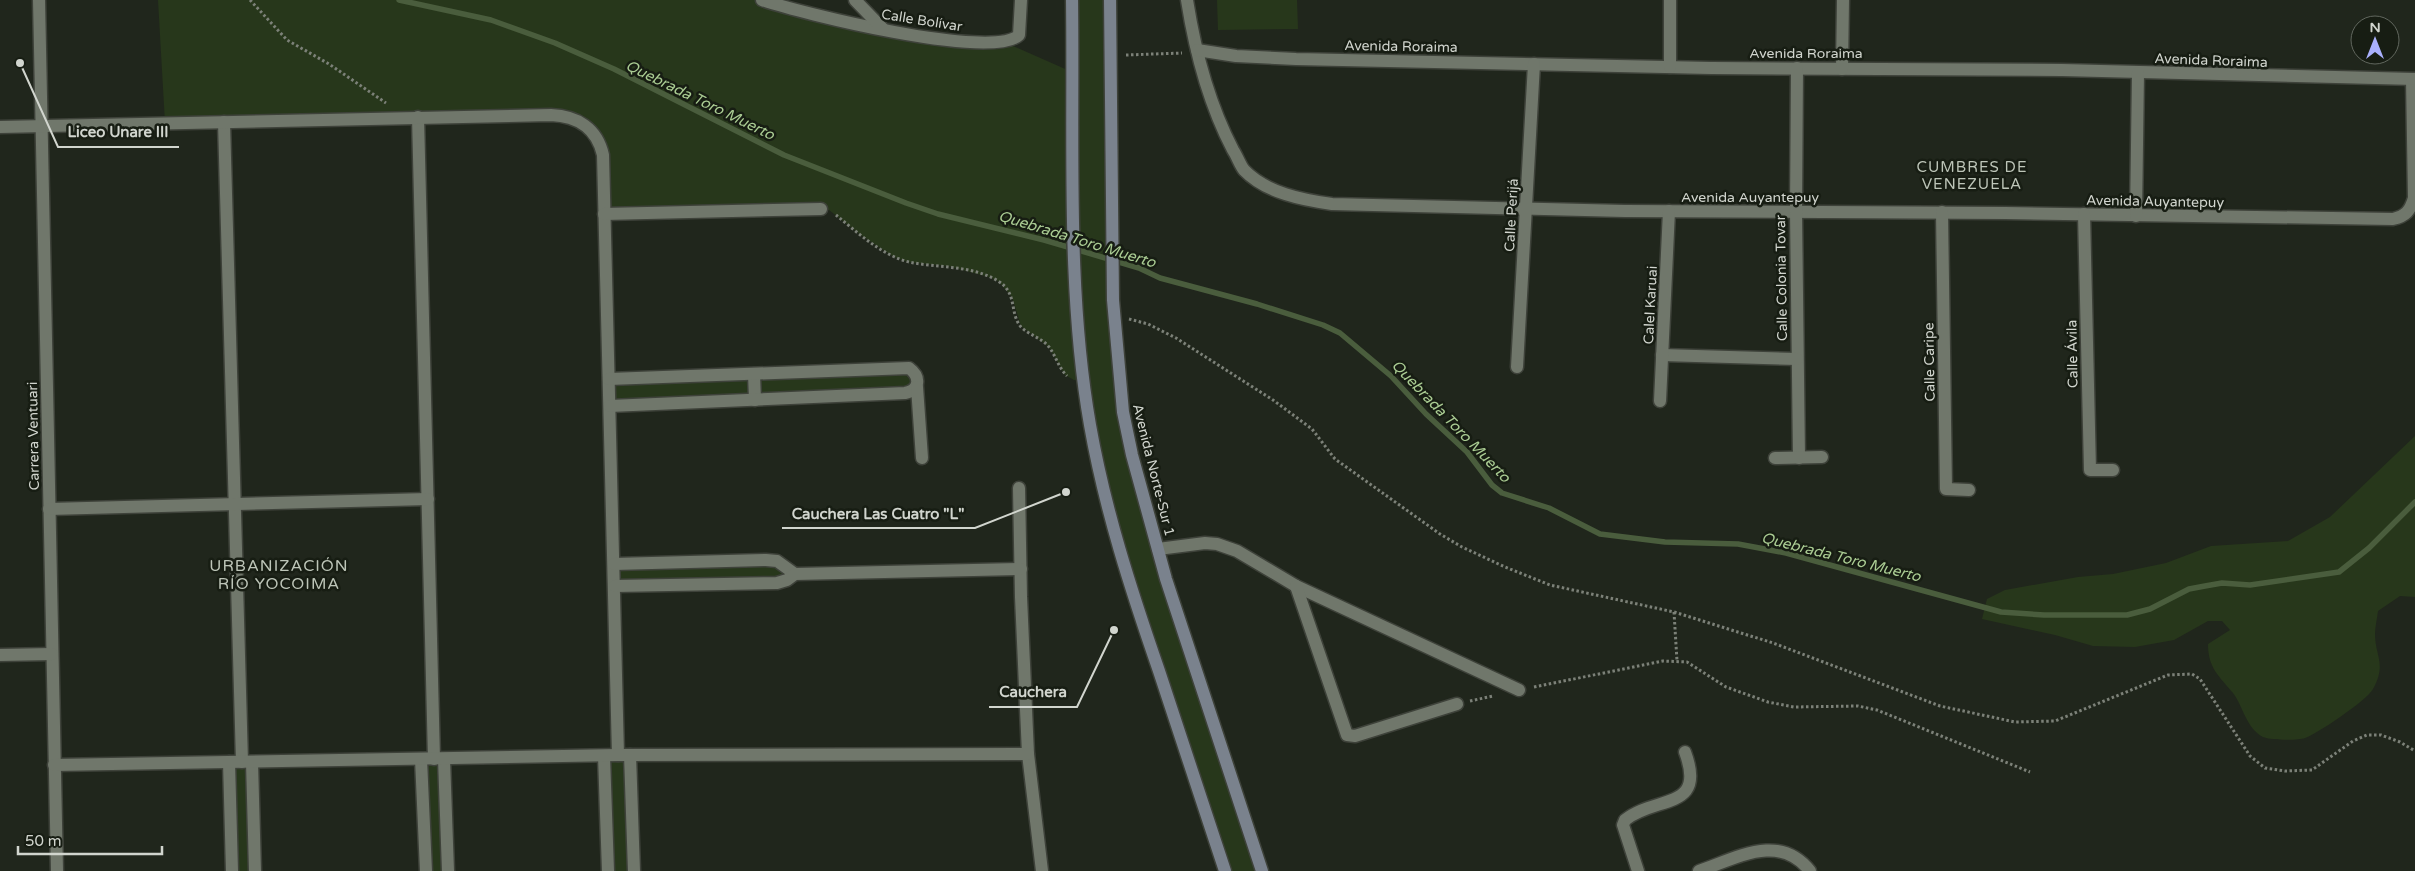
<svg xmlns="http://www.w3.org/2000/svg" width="2415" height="871" font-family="'Varela Round',sans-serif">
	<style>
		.green { fill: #27371b }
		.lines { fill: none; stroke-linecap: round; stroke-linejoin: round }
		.stream { stroke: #4a5d3d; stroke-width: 5.5 }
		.street-casing { stroke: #3e423a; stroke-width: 15 }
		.secondary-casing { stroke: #3e423a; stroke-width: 15 }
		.path { stroke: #7c8178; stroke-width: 3; stroke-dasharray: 2.5 2.5; stroke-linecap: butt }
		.street { stroke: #70776b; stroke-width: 12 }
		.secondary { stroke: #7a828d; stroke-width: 12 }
		.labels { text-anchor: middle; stroke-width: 5; stroke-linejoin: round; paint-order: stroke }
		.street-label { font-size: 14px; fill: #d1d5ce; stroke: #171d13 }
		.water-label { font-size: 15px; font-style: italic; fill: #aacc93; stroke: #171d13 }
		.neighbourhood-label { font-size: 15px; letter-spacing: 1px; fill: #bdc5b8; stroke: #171d13 }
		.quarter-label { font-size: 16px; letter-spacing: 1px; fill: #bdc5b8; stroke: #171d13 }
		.leader { fill: none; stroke: #d1d5ce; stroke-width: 2 }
		.callout-dot { fill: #d1d5ce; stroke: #171d13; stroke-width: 2 }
		.callout-label { font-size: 15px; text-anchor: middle; font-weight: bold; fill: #d1d5ce; stroke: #171d13; stroke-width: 5; stroke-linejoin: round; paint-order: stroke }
	</style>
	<rect width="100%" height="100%" fill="#20261c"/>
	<g class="green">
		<path d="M158,0H762L845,22L1004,42L1072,72V0H1110L1112,246L1132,455L1262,871H1225L1128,581L1083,381L1074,380L1065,375L1049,347L1021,326L1012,297L998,281L989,277L948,266L908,262L894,257L861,235L829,210L604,214L603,155L577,120L165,123Z"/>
		<path d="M1217,0H1297L1298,29L1218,30Z"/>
		<path d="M909,368L917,387L610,406L609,379Z"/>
		<path d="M2415,436V597L2400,596L2378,611C2377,619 2375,627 2375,634C2375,656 2387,664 2373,689C2366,701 2317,734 2305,738C2297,741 2270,740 2263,737C2246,728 2243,706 2233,693C2219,676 2208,668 2208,644L2230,630L2222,621H2208L2174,640L2135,647L2093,646L2055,635L1982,619L1987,599L2005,590L2078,577L2113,574L2166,563L2211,546L2288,541L2330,517Z"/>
		<path d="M766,560L786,567L787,580L615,586L614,564Z"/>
		<path d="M630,755L634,871H608L604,756Z"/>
		<path d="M421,759H444L448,871H426Z"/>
		<path d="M229,762H252L255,871H232Z"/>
	</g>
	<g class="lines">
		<path class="stream" d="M399,0L491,20L555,43L614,69L784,155L906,203L938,214L1044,240L1139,268L1160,278L1257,304L1323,325L1340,333L1391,376L1426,414L1467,452L1492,485L1502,493L1549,508L1600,534L1665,542L1738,544L1786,553L2001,612L2044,615H2127L2150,609L2189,589L2205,586L2222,583L2250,585L2339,572L2369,548L2415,502"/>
		<g class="street-casing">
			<g id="street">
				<path d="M39,0L57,871"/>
				<path d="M762,0C800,13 993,61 1019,35L1021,0"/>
				<path d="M855,0L883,29"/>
				<path d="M1187,0C1195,51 1209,104 1233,150C1237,156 1240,165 1244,170C1266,193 1303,200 1332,204L1625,211L2005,213L2393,219C2406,216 2410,211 2414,198L2412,80"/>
				<path d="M1197,50L1236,56L1296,59L1711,68L2062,70L2415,79"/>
				<path d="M1670,67V0"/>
				<path d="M1797,68L1796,212L1799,458"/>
				<path d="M1842,69L1843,0"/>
				<path d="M418,117L434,759"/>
				<path d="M224,122L242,762"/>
				<path d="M0,127L551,115C577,116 597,128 603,155L618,755"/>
				<path d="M1942,212L1946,489L1969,490"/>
				<path d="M604,214L821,209"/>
				<path d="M2084,214L2090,470H2113"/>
				<path d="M2136,216L2138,73"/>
				<path d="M1662,355L1797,359"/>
				<path d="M1517,367L1534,64"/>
				<path d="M754,374L755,400"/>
				<path d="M609,379L909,368C921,377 920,390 905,393L610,406"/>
				<path d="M917,387L922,458"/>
				<path d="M1660,401L1669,211"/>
				<path d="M1775,458L1822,457"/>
				<path d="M1019,488L1021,597L1028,754L1042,871"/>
				<path d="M49,509L428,499"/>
				<path d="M1158,549L1205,543L1217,544L1237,551L1296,586L1519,690"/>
				<path d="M614,564L766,560L777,561L795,574"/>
				<path d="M615,586L777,583L787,580L795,574L1021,569"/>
				<path d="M1296,586L1347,735L1355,736L1457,704"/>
				<path d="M0,655L52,654"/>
				<path d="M630,755L634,871"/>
				<path d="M604,756L608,871"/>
				<path d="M421,759L426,871"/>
				<path d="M444,759L448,871"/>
				<path d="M229,762L232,871"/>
				<path d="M252,762L255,871"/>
				<path d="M54,765L618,755L1028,754"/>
				<path d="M1638,871L1623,825L1625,820C1656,795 1707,811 1685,752"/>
				<path d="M1699,871C1737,858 1779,832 1810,871"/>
			</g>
		</g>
		<g class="secondary-casing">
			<g id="secondary">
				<path d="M1072,0C1074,139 1066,289 1090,425C1105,510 1131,590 1159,671C1181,737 1203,804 1225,871"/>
				<path d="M1110,0L1113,300L1123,412L1132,455L1166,579L1262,871"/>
			</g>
		</g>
		<g class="path">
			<path d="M250,0L287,40L329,64L386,103"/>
			<path d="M1126,55L1182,53"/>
			<path d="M836,215C857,232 881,255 909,262C937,268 972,265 998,281C1018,293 1009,313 1021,327C1029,335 1042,338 1049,347C1056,356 1058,367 1067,376"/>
			<path d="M1129,319L1148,324L1176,338L1273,400L1312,429L1335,459L1440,534L1462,547L1505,567L1550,585L1674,612L1773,643L1940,706L2015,722L2055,721L2168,675L2192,674L2200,679L2250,756L2265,768L2285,771L2312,770L2353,741L2367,735H2381L2400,742L2415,751"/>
			<path d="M1674,612L1677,661"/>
			<path d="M1534,687L1663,661L1687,662L1726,687L1768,702L1794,707L1858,706L1877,710L2030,772"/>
			<path d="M1470,701L1493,696"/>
		</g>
		<use href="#street" class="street"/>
		<use href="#secondary" class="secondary"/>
	</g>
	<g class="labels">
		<g class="street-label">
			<text transform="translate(922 20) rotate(9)" y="5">Calle Bolívar</text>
			<text transform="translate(1401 46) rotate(1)" y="5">Avenida Roraima</text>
			<text x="1806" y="58">Avenida Roraima</text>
			<text transform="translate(2211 60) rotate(2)" y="5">Avenida Roraima</text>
			<text x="1750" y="202">Avenida Auyantepuy</text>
			<text transform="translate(2155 201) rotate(1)" y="5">Avenida Auyantepuy</text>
			<text transform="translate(1511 215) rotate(-87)" y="5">Calle Perijá</text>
			<text transform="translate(1781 278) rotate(-91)" y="5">Calle Colonia Tovar</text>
			<text transform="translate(1650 305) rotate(-87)" y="5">Calel Karuai</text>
			<text transform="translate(2072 354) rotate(-91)" y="5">Calle Ávila</text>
			<text transform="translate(1929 362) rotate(-91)" y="5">Calle Caripe</text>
			<text transform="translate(33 436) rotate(-91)" y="5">Carrera Ventuari</text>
			<text transform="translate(1154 470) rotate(76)" y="5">Avenida Norte-Sur 1</text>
		</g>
		<g class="water-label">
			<text transform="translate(700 100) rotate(26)" y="5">Quebrada Toro Muerto</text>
			<text transform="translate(1077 239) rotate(17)" y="5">Quebrada Toro Muerto</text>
			<text transform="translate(1451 421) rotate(46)" y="5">Quebrada Toro Muerto</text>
			<text transform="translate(1841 557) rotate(14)" y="5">Quebrada Toro Muerto</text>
		</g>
		<g class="neighbourhood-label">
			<text x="1972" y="172">CUMBRES DE<tspan x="1972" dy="17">VENEZUELA</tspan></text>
		</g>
		<g class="quarter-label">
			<text x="279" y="571">URBANIZACIÓN<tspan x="279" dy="18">RÍO YOCOIMA</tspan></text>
		</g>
	</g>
	<path class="leader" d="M20 63L58 147H179M1066 492L975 528H782M1114 630L1077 707H989"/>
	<g class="callout-dot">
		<circle cx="20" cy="63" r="5"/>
		<circle cx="1066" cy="492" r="5"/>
		<circle cx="1114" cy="630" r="5"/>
	</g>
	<g class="callout-label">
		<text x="118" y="137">Liceo Unare III</text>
		<text x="878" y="519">Cauchera Las Cuatro "L"</text>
		<text x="1033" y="697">Cauchera</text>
	</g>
	<g transform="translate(2375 40)"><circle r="24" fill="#171d13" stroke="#61675e"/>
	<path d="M0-4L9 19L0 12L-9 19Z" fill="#a9b0fc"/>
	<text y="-8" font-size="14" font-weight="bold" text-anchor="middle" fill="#d1d5ce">N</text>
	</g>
	<path d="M18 846v8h144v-8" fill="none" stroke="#d1d5ce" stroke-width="2.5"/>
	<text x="25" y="846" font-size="15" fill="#d1d5ce" stroke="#171d13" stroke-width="4" paint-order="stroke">50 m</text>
</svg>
